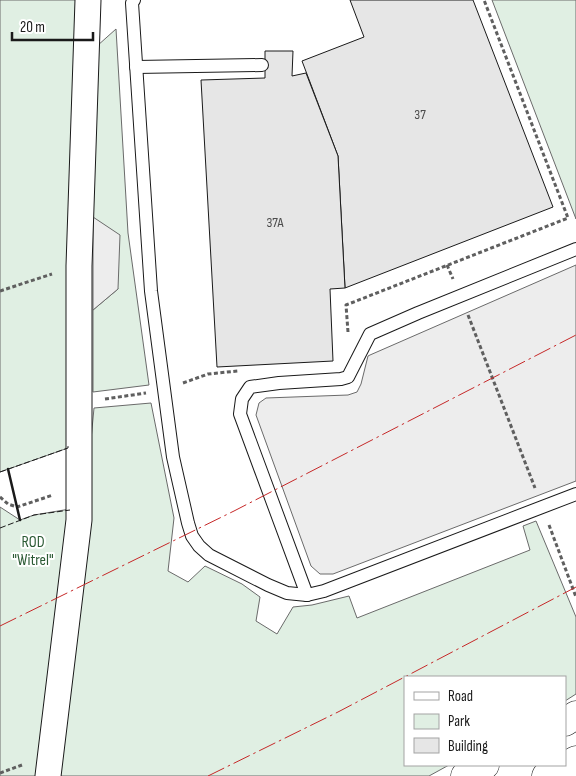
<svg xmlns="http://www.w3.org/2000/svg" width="576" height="776" font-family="'Sofia Sans Condensed',sans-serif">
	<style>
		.green { fill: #e0efe3; stroke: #6a6a6a }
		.parking { fill: #ededed; stroke: #6a6a6a }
		.building { fill: #e6e6e6; stroke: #1a1a1a }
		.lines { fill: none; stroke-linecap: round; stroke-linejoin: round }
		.service-casing { stroke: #1a1a1a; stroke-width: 14 }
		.minor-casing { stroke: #1a1a1a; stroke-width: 27 }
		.tertiary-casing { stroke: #1a1a1a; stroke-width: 29 }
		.path { stroke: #5f5f5f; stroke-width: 3; stroke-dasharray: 4 2.5; stroke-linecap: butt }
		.service { stroke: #fff; stroke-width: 12 }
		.minor { stroke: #fff; stroke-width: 25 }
		.tertiary { stroke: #fff; stroke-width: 28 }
		.fence { stroke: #1a1a1a; stroke-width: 1; stroke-dasharray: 6 2.5; stroke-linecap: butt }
		.wall { stroke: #1a1a1a; stroke-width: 2.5 }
		.power { stroke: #c62828; stroke-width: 1; stroke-dasharray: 18 4 2.5 4; stroke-linecap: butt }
		.labels { text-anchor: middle; stroke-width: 4; stroke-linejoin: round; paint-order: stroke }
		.number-label { font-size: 14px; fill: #4d4d4d }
		.park-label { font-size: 16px; fill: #2b5a34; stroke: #fff }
	</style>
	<rect width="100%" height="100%" fill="#fff"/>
	<g class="green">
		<path d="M0,0H83L68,448L0,472Z"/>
		<path d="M492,0H576V219Z"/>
		<path d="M116,29L128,233L149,385L93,392V310L118,289L93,217L97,46Z"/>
		<path d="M151,403L174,518L168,571L188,582L205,566L242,584L260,597L256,621L277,634L293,607L312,605L349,596L357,618L530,550L523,526L536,521L576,617V694L565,701V677H405V765H449L429,776H57L64,725L94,408Z"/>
		<path d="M0,507L20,520L34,515L70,509L39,776H0Z"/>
	</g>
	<g class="parking">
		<path d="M93,217L120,235L118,289L93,310Z"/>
		<path d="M576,265V481L333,574H320L311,566L256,415L259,403L266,398L348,395L357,392L361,384L368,356L370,355Z"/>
	</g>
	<g class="building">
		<path d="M350,0H473L553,207L345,288L338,156L302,61L364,37Z"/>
		<path d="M265,51H293L292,76L306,73L338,156L345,288L330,289L333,361L217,367L201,80L265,78Z"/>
	</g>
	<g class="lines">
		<g class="service-casing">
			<g id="service">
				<path d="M134,0L132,3L151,291L173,457L188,523L192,536L199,546L209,555L268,585L287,593L307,595"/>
				<path d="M136,67L262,65"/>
				<path d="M576,249L418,313L370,334L348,377L341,379L279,383L250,387L242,399L240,414L307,595L324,591L576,494"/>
			</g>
		</g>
		<g class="minor-casing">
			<path id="minor" d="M48,776L79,520V266L88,0"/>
		</g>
		<g class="tertiary-casing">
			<g id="tertiary">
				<path d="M565,722L576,715"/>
				<path d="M465,776L485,765"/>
				<path d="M546,776L576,760"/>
			</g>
		</g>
		<g class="path">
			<path d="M447,265L453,279"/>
			<path d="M0,291L52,274"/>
			<path d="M468,315L535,488"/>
			<path d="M348,332L346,305L568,218L484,0"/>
			<path d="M183,383L208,374L238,371"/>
			<path d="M105,399L146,393"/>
			<path d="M0,497L8,504L17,507L53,495"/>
			<path d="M549,525L576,597"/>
			<path d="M0,773L22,765"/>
		</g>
		<use href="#service" class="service"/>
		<use href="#minor" class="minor"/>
		<use href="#tertiary" class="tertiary"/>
		<g class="fence">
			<path d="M0,472L68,448V445"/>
			<path d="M0,528L34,515L70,510"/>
		</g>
		<path class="wall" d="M8,469L20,520"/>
		<g class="power">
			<path d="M0,626L234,511L576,335"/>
			<path d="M208,776L338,712L576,587"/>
		</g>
	</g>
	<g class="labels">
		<g class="number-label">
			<text x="420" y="119">37</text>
			<text x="275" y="227">37A</text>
		</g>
		<g class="park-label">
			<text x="33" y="547">ROD<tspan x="33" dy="18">"Witrel"</tspan></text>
		</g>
	</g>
	<rect x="404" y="676" width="162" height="90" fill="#ffffff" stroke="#a3a3a3"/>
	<rect x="414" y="692" width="25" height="8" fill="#ffffff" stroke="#a3a3a3"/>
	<text x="448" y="701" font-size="15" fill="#1a1a1a">Road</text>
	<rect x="414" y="714" width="25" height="15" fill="#e0efe3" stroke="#a3a3a3"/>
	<text x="448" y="726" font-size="15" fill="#1a1a1a">Park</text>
	<rect x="414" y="738" width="25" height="15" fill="#e6e6e6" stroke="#a3a3a3"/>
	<text x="448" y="751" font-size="15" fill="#1a1a1a">Building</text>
	<path d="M12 32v8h81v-8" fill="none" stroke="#1a1a1a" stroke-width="2.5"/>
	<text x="20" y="32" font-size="15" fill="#1a1a1a" stroke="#ffffff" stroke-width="4" paint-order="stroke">20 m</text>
</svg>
